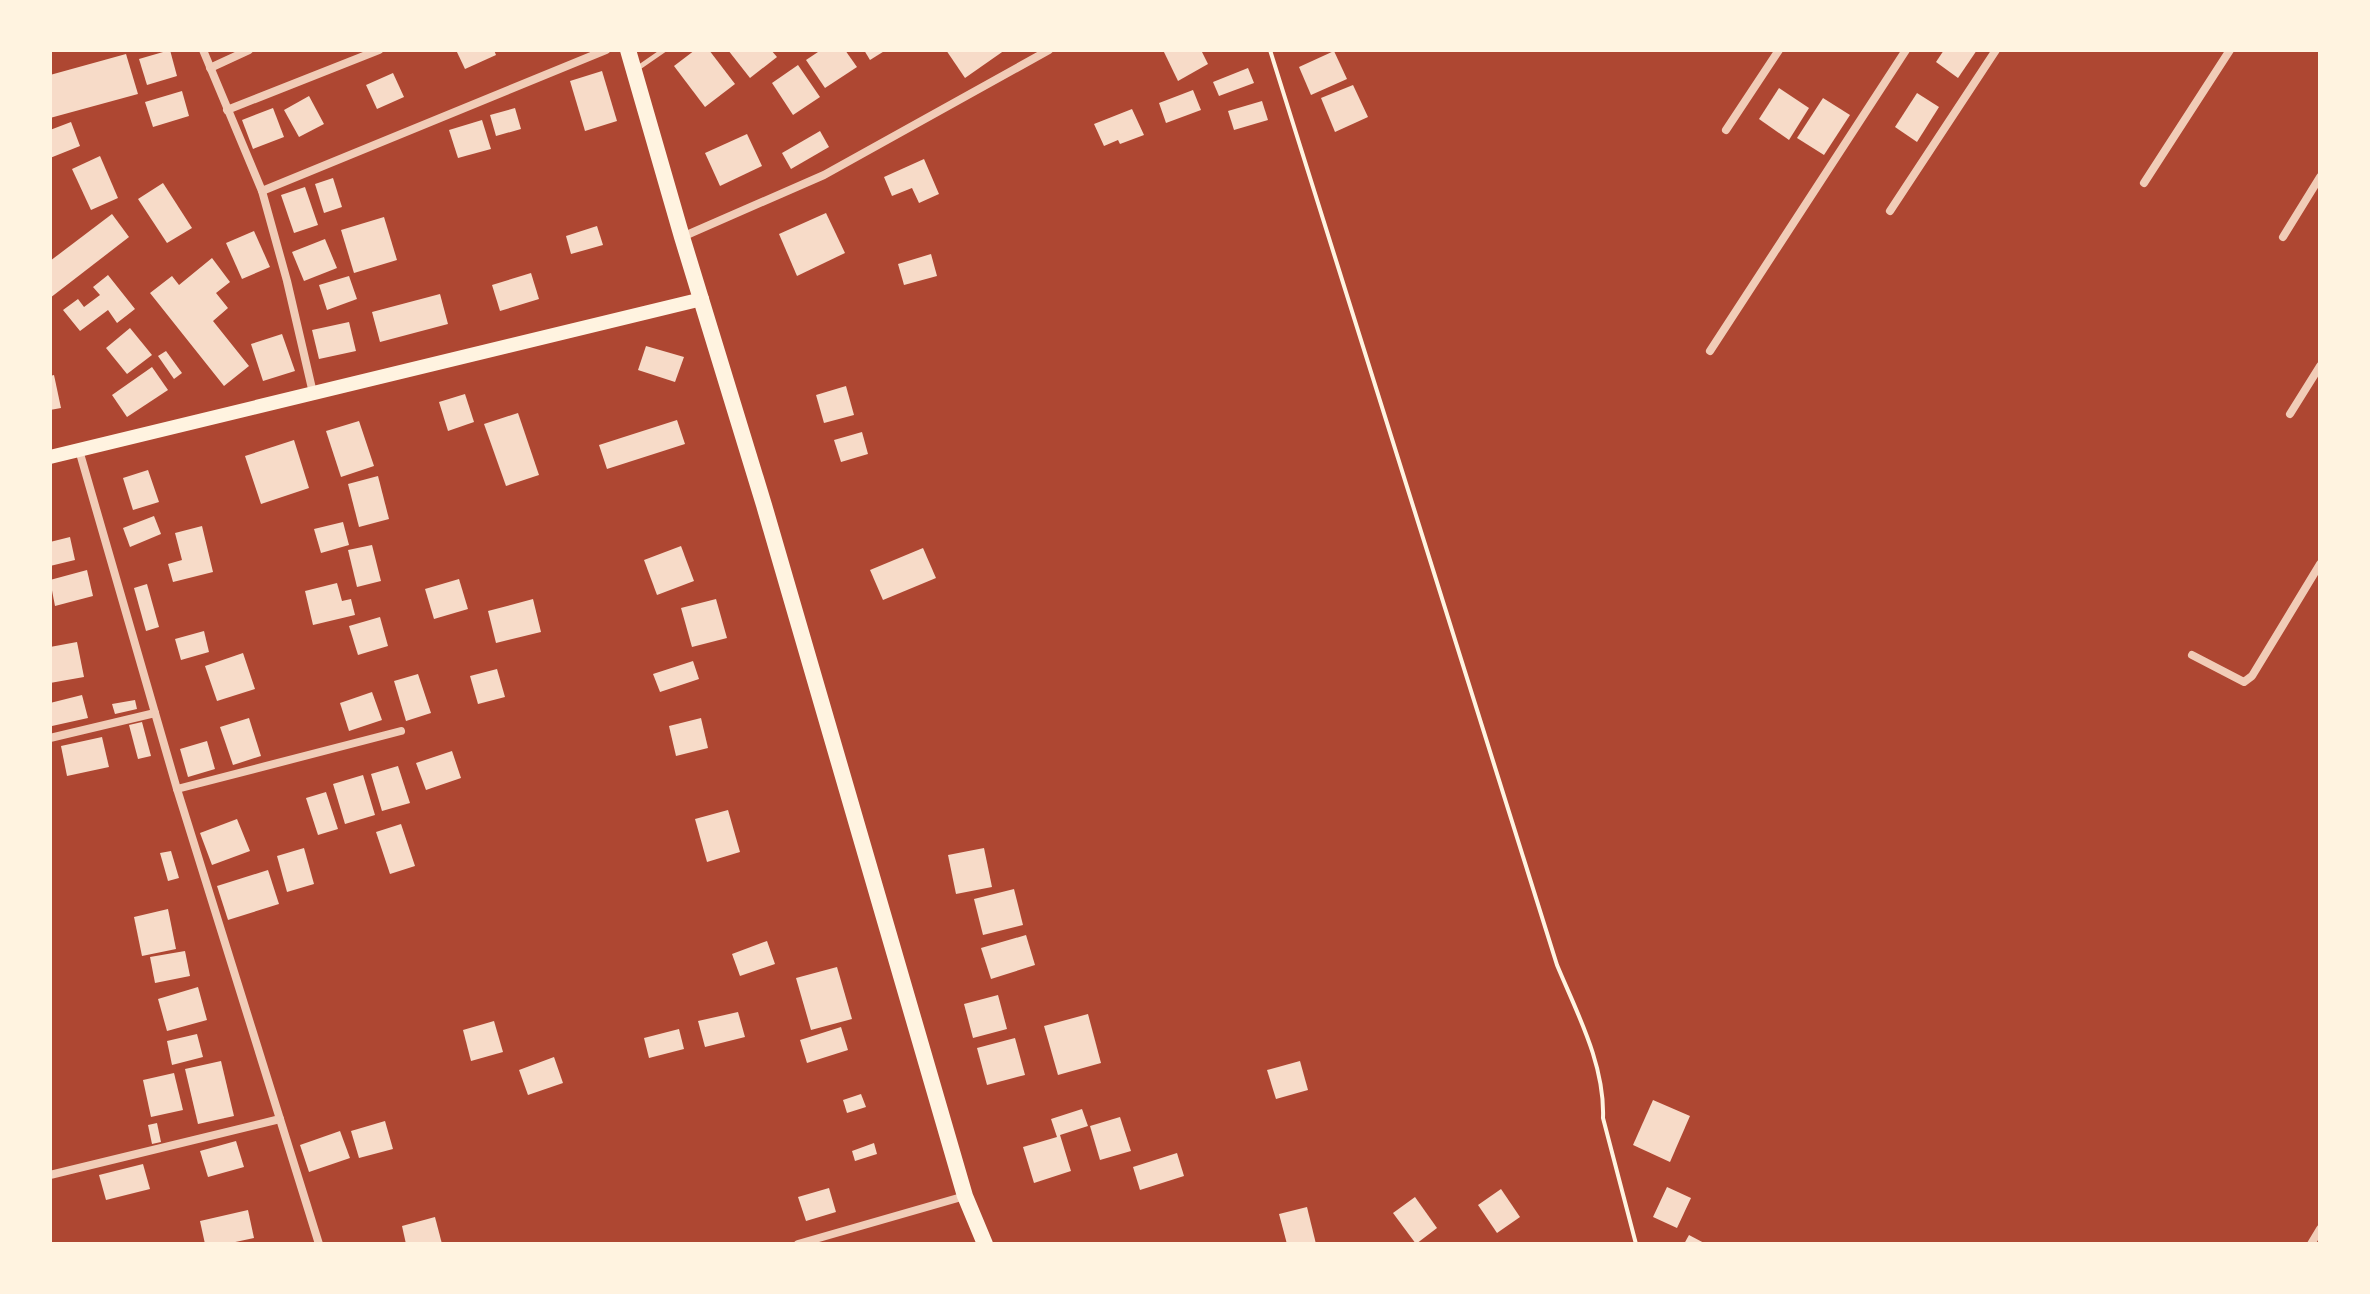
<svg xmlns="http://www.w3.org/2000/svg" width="2370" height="1294" font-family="'Open Sans',sans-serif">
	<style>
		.green { fill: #ae4732 }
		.building { fill: #f7dbc8 }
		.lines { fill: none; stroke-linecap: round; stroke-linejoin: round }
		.path { stroke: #fff3e0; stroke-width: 4 }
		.service { stroke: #f1ccb7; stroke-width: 5 }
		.minor { stroke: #f1ccb7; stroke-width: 8 }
		.secondary { stroke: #fff3e0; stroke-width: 14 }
		.primary { stroke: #fff3e0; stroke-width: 16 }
	</style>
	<rect width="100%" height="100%" fill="#c8553d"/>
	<rect class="green" x="50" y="50" width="2270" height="1194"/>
	<g class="building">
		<path d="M170,50L177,76L147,85L139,59Z"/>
		<path d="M456,50H494L496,55L465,69Z"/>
		<path d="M695,50H709L735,84L705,107L674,66Z"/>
		<path d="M728,50H771L777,57L750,78Z"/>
		<path d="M821,50H845L857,67L825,88L806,60Z"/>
		<path d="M864,50H886L870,60Z"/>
		<path d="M946,50H1005L965,78Z"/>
		<path d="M1163,50H1201L1208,64L1178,81Z"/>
		<path d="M1944,50H1977L1958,78L1936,62Z"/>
		<path d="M1334,51L1347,79L1311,95L1299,67Z"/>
		<path d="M126,54L138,94L50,118V75Z"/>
		<path d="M798,65L820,97L793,115L772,83Z"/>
		<path d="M1248,68L1254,83L1219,96L1213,82Z"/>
		<path d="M602,71L617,121L585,131L570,81Z"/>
		<path d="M393,73L404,97L377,109L366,85Z"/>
		<path d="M1353,85L1368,117L1335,132L1321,98Z"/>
		<path d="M1779,88L1809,108L1789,140L1759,119Z"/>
		<path d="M1193,90L1201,110L1166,123L1159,103Z"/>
		<path d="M182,91L189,116L153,127L145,102Z"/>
		<path d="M1917,93L1939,107L1917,142L1895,127Z"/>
		<path d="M309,96L324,124L299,137L284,110Z"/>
		<path d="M1823,98L1850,115L1824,155L1797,138Z"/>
		<path d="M1262,101L1268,120L1234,130L1228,111Z"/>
		<path d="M273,108L284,137L253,149L242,120Z"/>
		<path d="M515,108L521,129L496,136L490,115Z"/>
		<path d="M1132,109L1144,135L1120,144L1118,140L1104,146L1094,124Z"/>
		<path d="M482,120L491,149L458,158L449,130Z"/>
		<path d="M71,122L80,146L50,158V130Z"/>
		<path d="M820,131L829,147L791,169L782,153Z"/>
		<path d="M747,134L762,166L720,186L705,153Z"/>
		<path d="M100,156L118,198L91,210L72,169Z"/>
		<path d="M924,159L939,194L919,203L912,188L892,196L884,177Z"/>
		<path d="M333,178L342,207L324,213L315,184Z"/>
		<path d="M163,183L192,228L167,243L138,199Z"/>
		<path d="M305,187L318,225L294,233L281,195Z"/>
		<path d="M826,213L845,253L797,276L779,234Z"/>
		<path d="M112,214L129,237L50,298V261Z"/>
		<path d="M384,217L397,260L354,273L341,230Z"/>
		<path d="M597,226L603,245L571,254L566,236Z"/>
		<path d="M254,231L270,267L242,279L226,243Z"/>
		<path d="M325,239L337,268L304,281L292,252Z"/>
		<path d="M931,254L937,276L904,285L898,264Z"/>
		<path d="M212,258L230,282L216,293L228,308L213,321L249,366L224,386L150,293L172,276L179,285Z"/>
		<path d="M531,273L539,299L500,311L492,285Z"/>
		<path d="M108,275L135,309L117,323L108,310L80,331L63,310L78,299L84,307L100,295L93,287Z"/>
		<path d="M349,276L357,299L327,310L319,285Z"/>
		<path d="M440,294L448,324L380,342L372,312Z"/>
		<path d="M349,322L356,351L319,359L312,330Z"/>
		<path d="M130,328L152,355L127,374L106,348Z"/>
		<path d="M282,334L295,371L263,381L251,344Z"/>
		<path d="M646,346L684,357L675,382L638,370Z"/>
		<path d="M166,351L182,373L174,379L158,356Z"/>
		<path d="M152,367L168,390L127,417L112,395Z"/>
		<path d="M54,375L61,408L50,410V376Z"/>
		<path d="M846,386L854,415L824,423L816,395Z"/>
		<path d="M465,394L474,422L448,431L439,402Z"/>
		<path d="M518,413L539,475L506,486L484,424Z"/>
		<path d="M677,420L685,444L607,469L599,445Z"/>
		<path d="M359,421L374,466L341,477L326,431Z"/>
		<path d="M862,432L868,454L841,462L834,440Z"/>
		<path d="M294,440L309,488L261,504L245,456Z"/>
		<path d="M148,470L159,502L133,510L123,478Z"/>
		<path d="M378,476L389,519L359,527L348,484Z"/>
		<path d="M154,516L161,534L130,547L123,528Z"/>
		<path d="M343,522L349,545L321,553L314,529Z"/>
		<path d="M202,526L213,572L173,582L168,564L182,560L175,533Z"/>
		<path d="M70,537L75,560L50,566V542Z"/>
		<path d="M372,545L381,581L357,587L348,550Z"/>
		<path d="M681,546L694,581L657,595L644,560Z"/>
		<path d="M923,548L936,578L883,600L870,570Z"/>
		<path d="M87,570L93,596L55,606L50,580Z"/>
		<path d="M459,579L468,609L434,619L425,589Z"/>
		<path d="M337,583L342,601L351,599L355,615L313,625L305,591Z"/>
		<path d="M147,584L159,627L146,631L134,588Z"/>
		<path d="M533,599L541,632L496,643L488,611Z"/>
		<path d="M716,599L727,638L692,647L681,608Z"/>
		<path d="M380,617L388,646L358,655L349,626Z"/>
		<path d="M204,631L209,652L181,660L175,639Z"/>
		<path d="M77,642L84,677L50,683V647Z"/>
		<path d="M243,653L255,689L217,701L205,666Z"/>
		<path d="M693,661L699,679L660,692L653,674Z"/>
		<path d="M497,669L505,697L478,704L470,676Z"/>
		<path d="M418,674L431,713L406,721L394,681Z"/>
		<path d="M372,692L382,720L349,731L340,703Z"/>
		<path d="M82,695L88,718L52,726L50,703Z"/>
		<path d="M135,700L137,709L115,714L112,704Z"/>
		<path d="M249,718L261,756L233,765L220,727Z"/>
		<path d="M701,718L708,748L676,756L669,726Z"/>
		<path d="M142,722L151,756L138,759L129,725Z"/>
		<path d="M102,737L109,767L67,776L61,746Z"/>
		<path d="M207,741L215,769L188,777L180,749Z"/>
		<path d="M452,751L461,778L426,790L416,763Z"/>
		<path d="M398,766L410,803L382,811L371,774Z"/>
		<path d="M363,775L375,815L345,824L333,784Z"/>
		<path d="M326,792L338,829L318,835L306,798Z"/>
		<path d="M728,810L740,852L707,862L695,819Z"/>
		<path d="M237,819L250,851L212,865L200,833Z"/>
		<path d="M401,824L415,866L390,874L376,832Z"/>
		<path d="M304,848L314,884L287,892L277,856Z"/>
		<path d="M984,848L992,887L956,894L948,855Z"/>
		<path d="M171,851L179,878L168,881L160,853Z"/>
		<path d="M268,870L279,904L228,920L217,886Z"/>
		<path d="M1014,889L1023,925L983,935L974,899Z"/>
		<path d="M168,909L176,949L142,956L134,917Z"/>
		<path d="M1026,935L1035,965L991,979L981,948Z"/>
		<path d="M767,941L775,964L740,976L732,954Z"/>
		<path d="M185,951L190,976L155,983L150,957Z"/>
		<path d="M837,967L852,1019L811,1030L796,978Z"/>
		<path d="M198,987L207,1020L167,1031L158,999Z"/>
		<path d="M998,995L1007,1029L973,1038L964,1004Z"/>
		<path d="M738,1012L745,1037L705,1047L698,1021Z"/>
		<path d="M1088,1014L1101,1063L1058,1075L1044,1026Z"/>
		<path d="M494,1021L503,1052L471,1061L463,1030Z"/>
		<path d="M841,1027L848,1050L807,1063L800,1040Z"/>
		<path d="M679,1029L684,1049L649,1058L644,1038Z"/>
		<path d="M197,1034L203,1057L172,1065L167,1041Z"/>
		<path d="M1015,1038L1025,1075L987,1085L977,1048Z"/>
		<path d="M554,1057L563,1083L528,1095L519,1070Z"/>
		<path d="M221,1061L234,1116L198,1124L185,1069Z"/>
		<path d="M1300,1061L1308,1090L1276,1099L1267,1070Z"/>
		<path d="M174,1073L183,1110L151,1117L143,1080Z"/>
		<path d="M861,1094L866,1107L847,1113L843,1100Z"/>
		<path d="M1653,1100L1690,1116L1670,1162L1633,1145Z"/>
		<path d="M1082,1109L1088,1126L1060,1135L1071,1171L1034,1183L1023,1147L1057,1137L1051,1119Z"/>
		<path d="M1120,1117L1131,1151L1100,1160L1090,1126Z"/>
		<path d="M385,1121L393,1149L359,1158L351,1131Z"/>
		<path d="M157,1123L161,1142L152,1144L148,1125Z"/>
		<path d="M340,1131L350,1158L309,1172L300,1145Z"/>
		<path d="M236,1141L244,1167L208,1177L200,1151Z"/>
		<path d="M874,1143L877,1154L855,1161L852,1151Z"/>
		<path d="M1177,1153L1184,1176L1140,1190L1133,1167Z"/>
		<path d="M143,1164L150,1189L106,1200L99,1175Z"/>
		<path d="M1667,1187L1691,1198L1677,1228L1653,1217Z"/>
		<path d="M829,1188L836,1212L806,1221L798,1197Z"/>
		<path d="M1501,1189L1520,1217L1497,1233L1478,1205Z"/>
		<path d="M1415,1197L1437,1228L1416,1244L1393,1213Z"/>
		<path d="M1307,1207L1316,1244H1287L1279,1214Z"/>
		<path d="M248,1210L254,1238L226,1244H205L200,1221Z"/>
		<path d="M435,1217L442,1244H406L402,1226Z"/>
		<path d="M1689,1235L1706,1244H1684Z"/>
	</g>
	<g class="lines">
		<path class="path" d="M1270,50L1557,965C1577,1013 1605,1065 1603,1118L1636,1244"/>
		<path class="service" d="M638,68L664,50"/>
		<g class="minor">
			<path d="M203,50L262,191L287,281L313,393"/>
			<path d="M210,68L249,50"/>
			<path d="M227,110L379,50"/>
			<path d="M1726,130L1779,50"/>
			<path d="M2144,183L2230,50"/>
			<path d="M262,191L606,50"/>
			<path d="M1890,211L1996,50"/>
			<path d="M682,237L824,175L1049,50"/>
			<path d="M2283,237L2320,177"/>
			<path d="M1710,351L1906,50"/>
			<path d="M2290,414L2320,366"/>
			<path d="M79,450L177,789L319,1244"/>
			<path d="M2192,655L2244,682L2252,676L2320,564"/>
			<path d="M50,738L155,713"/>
			<path d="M177,789L401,731"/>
			<path d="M50,1175L280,1119"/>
			<path d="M798,1244L965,1196"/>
			<path d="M2311,1244L2320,1229"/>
		</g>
		<path class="secondary" d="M50,457L702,299"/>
		<path class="primary" d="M628,50L682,237L764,505L965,1196L985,1244"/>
	</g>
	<rect width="2370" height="1294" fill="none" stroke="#fff3e0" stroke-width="104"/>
</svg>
